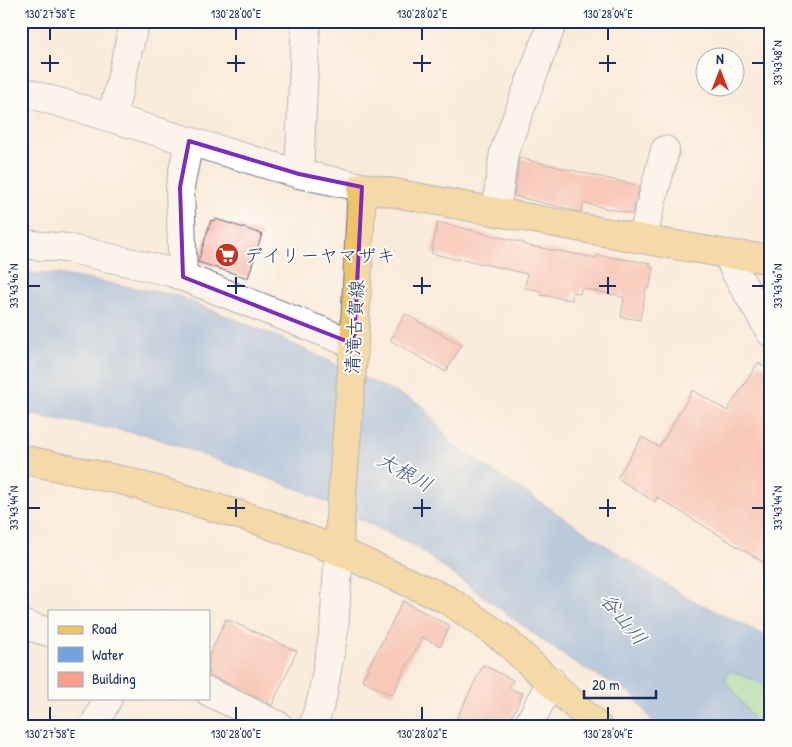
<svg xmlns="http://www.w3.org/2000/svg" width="792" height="747" font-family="'Patrick Hand','Klee One',sans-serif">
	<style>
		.green { fill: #8cdc9a; stroke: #54867c }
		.water { fill: #71a4dd; stroke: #466a9e }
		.building { fill: #f79e8f }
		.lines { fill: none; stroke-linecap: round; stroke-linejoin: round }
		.minor-casing { stroke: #697189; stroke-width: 30 }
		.major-casing { stroke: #697189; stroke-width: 30 }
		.minor { stroke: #fff; stroke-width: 28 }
		.major { stroke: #efc469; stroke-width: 28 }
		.marked { fill: none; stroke: #7b2cbf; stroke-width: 4; stroke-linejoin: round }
		.ticks { fill: none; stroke: #1b2f5e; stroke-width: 2 }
		.labels { text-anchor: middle; stroke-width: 4; stroke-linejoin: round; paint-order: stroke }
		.poi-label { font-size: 19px; fill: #1b2f5e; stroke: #fdfcf7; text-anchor: start }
		.street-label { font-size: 19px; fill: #1b2f5e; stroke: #fdfcf7 }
		.water-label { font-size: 20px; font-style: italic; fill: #39588a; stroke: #fdfcf7 }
		.neatline { fill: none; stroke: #1b2f5e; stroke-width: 2 }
		.ticks-label { font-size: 12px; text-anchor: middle; fill: #1b2f5e }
	</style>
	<rect width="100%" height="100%" fill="#fdfcf7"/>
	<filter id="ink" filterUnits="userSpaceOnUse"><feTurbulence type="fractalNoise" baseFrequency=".02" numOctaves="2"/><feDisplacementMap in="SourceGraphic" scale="10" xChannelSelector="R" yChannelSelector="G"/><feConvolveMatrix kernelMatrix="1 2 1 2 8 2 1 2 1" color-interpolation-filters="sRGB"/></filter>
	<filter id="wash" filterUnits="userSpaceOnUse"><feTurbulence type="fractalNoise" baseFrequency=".0096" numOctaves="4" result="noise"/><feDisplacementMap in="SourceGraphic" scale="20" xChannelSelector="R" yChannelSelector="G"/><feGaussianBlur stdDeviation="1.12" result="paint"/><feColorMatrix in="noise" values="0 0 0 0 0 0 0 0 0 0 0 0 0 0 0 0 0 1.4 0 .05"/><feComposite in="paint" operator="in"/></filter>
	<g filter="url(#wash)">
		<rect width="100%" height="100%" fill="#f9ebda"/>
		<path class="green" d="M731,671L771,687V726H759L726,681V674Z"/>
		<path class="water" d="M21,273L58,274L175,295L276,336L422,405L453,445L682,595L771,638V687L731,671L726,674V681L759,726H656L631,693L571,661L416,547L301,490L147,435L21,413Z"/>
		<g id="blocks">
			<g class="building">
				<path d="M519,158L640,186L632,214L583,203L581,212L514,196Z"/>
				<path d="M216,219L262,234L248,278L198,262L211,220L215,221Z"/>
				<path d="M438,222L524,243V245L597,258V255L650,263V267H653L649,289L646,288L640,320L621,317L624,297L581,288L580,294L573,292L572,300L541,295L542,291L525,288L527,274L459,258L458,260L431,253Z"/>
				<path d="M405,314L461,345L446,372L390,340Z"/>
				<path d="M758,363L771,370V567L657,497L655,502L617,478L642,437L659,447L693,390L727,411Z"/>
				<path d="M403,601L450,626L440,646L422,637L392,695L362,680Z"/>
				<path d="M226,619L297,651L272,705L216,678L209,677V656Z"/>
				<path d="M483,665L513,680L509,688L523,694L507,726H473L457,718Z"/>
			</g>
		</g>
	</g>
	<g filter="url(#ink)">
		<use href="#blocks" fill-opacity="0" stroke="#697189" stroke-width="1"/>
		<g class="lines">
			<g class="minor-casing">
				<g id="minor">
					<path d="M21,91L299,174L362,187"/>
					<path d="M112,117L135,21"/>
					<path d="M299,174L306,21"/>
					<path d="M496,211L504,152L553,21"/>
					<path d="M642,239L665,150"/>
					<path d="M21,244L67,248L171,272L354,344"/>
					<path d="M727,254L736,273L771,333"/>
					<path d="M183,277L180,187L189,141"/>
					<path d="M21,624L49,632"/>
					<path d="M209,692L279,726"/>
					<path d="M94,726L108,698"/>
					<path d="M313,726L322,698L334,630L339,551"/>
					<path d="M528,726L551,681"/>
				</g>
			</g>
			<g class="major-casing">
				<g id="major">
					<path d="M21,459L125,481L257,520L339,551L448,600L504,639L597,726"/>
					<path d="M339,551L340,519L354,344L362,187L658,242L727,254L771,259"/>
				</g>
			</g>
			<use href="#minor" class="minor"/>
			<use href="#major" class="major"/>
		</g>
	</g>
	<path d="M0 0H792V747H0ZM189,141L299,174L362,187L354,344L183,277L180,187Z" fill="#f9ebda" fill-opacity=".55" fill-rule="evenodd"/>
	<path class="marked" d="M189,141L299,174L362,187L354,344L183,277L180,187Z"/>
	<path class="ticks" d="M50,28V40M236,28V40M422,28V40M608,28V40M50,55V72M236,55V72M422,55V72M608,55V72M41,63H59M227,63H245M413,63H431M599,63H616M752,63H764M236,277V294M422,277V294M608,277V294M28,286H40M227,286H245M413,286H431M599,286H616M752,286H764M236,499V517M422,499V517M608,499V517M28,508H40M227,508H245M413,508H431M599,508H616M752,508H764M50,707V720M236,707V720M422,707V720M608,707V720"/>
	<defs>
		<g id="supermarket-disc" transform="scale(1.25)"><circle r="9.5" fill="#c8321e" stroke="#fdfcf7"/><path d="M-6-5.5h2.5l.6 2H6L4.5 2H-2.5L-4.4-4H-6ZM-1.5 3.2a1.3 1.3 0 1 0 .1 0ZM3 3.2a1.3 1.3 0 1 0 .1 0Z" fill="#fff"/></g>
	</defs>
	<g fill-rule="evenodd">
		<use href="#supermarket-disc" x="227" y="255"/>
	</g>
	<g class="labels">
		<g class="poi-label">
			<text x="244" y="262">デイリーヤマザキ</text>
		</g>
		<g class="street-label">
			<text transform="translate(354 327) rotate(-87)" y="7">清滝古賀線</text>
		</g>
		<g class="water-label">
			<text transform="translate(405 472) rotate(29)" y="7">大根川</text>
			<text transform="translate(624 619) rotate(51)" y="7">谷山川</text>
		</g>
	</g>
	<rect width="792" height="747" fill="none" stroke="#fdfcf7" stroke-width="55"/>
	<rect x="48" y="610" width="162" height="90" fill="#fdfcf7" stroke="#a3aaba"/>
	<rect x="58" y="626" width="25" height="8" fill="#efc469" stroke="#a3aaba"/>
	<text x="92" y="634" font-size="15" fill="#1b2f5e">Road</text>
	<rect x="58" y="647" width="25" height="15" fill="#71a4dd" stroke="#a3aaba"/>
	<text x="92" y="660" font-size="15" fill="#1b2f5e">Water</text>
	<rect x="58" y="672" width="25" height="15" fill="#f79e8f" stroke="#a3aaba"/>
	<text x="92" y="684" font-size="15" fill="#1b2f5e">Building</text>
	<g transform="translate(720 72)"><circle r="24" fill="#fdfcf7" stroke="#a3aaba"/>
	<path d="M0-4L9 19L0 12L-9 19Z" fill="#c8321e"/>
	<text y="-8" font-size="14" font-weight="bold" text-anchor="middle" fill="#1b2f5e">N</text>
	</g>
	<path d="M584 690v8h72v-8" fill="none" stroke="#1b2f5e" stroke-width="2.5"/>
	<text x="592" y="690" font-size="15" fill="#1b2f5e" stroke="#fdfcf7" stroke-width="4" paint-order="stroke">20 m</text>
	<rect x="28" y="28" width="736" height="692" class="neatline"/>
	<g class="ticks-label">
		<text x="50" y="18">130°27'58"E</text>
		<text x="236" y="18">130°28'00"E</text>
		<text x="422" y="18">130°28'02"E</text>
		<text x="608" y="18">130°28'04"E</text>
		<text transform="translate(778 63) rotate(-90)" y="4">33°43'48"N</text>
		<text transform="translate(14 286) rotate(-90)" y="4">33°43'46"N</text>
		<text transform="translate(778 286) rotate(-90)" y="4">33°43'46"N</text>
		<text transform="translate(14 508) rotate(-90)" y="4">33°43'44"N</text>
		<text transform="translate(778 508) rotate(-90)" y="4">33°43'44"N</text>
		<text x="50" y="738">130°27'58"E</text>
		<text x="236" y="738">130°28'00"E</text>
		<text x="422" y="738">130°28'02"E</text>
		<text x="608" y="738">130°28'04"E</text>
	</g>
</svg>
